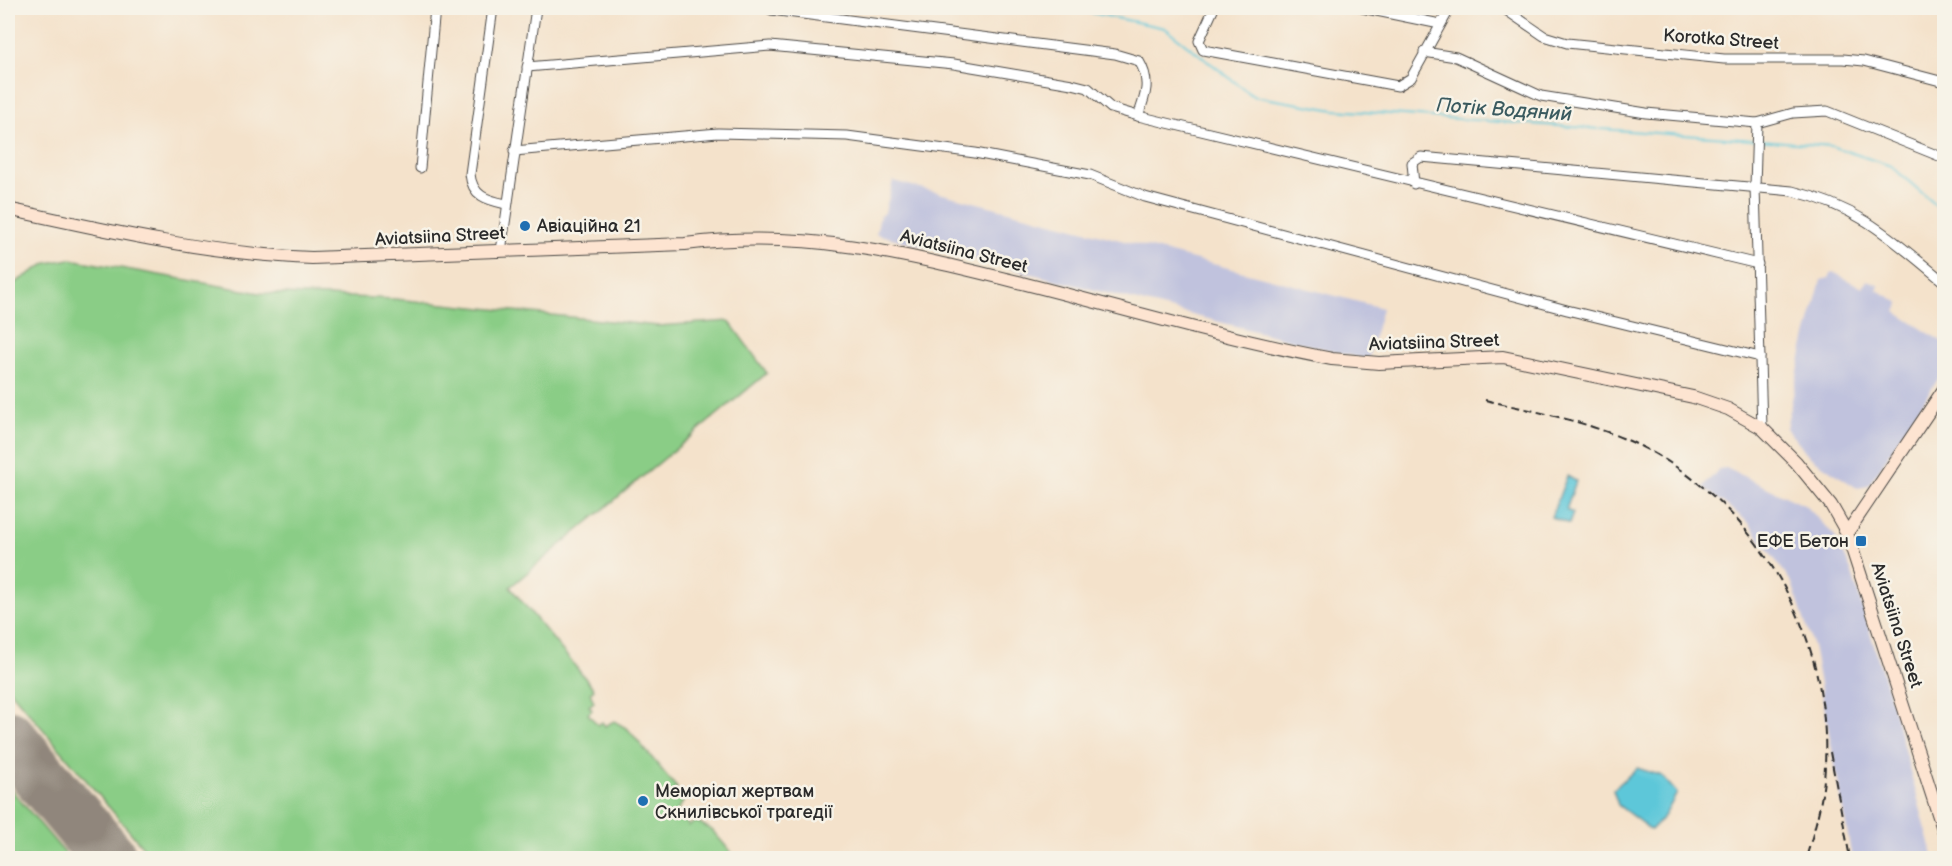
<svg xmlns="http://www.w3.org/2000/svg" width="1952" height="866" font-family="'Balsamiq Sans',sans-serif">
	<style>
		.industrial { fill: #c0c2dd }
		.green { fill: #8acd86; stroke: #5a7c58; stroke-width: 1.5 }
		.water { fill: #5dc7d9; stroke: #447982; stroke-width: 1.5 }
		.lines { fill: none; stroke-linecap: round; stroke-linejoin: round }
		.stream { stroke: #5dc7d9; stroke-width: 2 }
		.runway { stroke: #90867b; stroke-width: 57 }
		.street-casing { stroke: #494643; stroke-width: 11 }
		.secondary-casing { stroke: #494643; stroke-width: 14 }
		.street { stroke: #fff; stroke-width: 9 }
		.secondary { stroke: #fde4d1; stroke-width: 12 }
		.rail { stroke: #2b2b2b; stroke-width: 2; stroke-dasharray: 9 4.5; stroke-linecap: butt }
		.poi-dot { fill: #1f6fb2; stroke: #f7f3e8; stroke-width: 2 }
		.labels { text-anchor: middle; stroke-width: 5; stroke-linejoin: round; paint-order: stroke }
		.street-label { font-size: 18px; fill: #2b2b2b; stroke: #f7f3e8 }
		.poi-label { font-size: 18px; fill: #2b2b2b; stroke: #f7f3e8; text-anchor: start }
		.water-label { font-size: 20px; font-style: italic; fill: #3a5a5f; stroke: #f7f3e8 }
	</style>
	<rect width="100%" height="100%" fill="#f7f3e8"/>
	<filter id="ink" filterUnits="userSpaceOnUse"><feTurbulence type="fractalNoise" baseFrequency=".0167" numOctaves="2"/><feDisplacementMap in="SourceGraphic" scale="12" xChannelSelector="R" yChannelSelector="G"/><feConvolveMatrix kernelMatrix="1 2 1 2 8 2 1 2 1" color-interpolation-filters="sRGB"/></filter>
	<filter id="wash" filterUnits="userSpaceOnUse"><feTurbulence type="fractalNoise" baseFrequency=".008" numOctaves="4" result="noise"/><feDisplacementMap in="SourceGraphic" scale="24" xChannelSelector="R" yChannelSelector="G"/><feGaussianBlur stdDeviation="1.35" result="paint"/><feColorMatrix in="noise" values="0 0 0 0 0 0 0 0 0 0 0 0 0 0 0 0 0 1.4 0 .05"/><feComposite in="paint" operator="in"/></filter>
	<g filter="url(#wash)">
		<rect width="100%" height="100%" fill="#f4e2cb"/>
		<g class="industrial">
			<path d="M893,181L1382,308L1368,360L876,234L880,216L885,212Z"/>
			<path d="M1833,272L1863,288L1867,280L1879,286L1877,290L1900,303L1896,312L1944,343V370L1868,486L1857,488L1810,457L1786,428L1803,348L1821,280L1829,278Z"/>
			<path d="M1726,468L1806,506L1835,536L1851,570L1888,691L1934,858H1852L1813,646L1792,583L1748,522L1703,487L1719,469Z"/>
		</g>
		<g class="green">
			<path d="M70,259L260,293L395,299L658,326L729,321L767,373L510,587L594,689L590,693L594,702L589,706L592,710L588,714L598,725L602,722L605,726L614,721L628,729L677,788L675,789L683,802L677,811L689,826L696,821L712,830L736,858H152L8,688V287L47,263Z"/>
			<path d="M8,786L69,858H8Z"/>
		</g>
		<g class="water">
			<path d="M1567,476L1576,481L1566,510L1573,513L1569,524L1551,517Z"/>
			<path d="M1637,768L1662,776L1677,793L1665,815L1651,830L1618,805L1613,790Z"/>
		</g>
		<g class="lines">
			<g class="stream">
				<path d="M1068,8L1165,28L1253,96L1335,110L1754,140"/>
				<path d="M1760,140L1831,146L1891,166L1944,212"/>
			</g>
			<path class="runway" d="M8,738L109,858"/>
		</g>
	</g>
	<g filter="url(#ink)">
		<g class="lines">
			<g class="street-casing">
				<g id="street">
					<path d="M493,8L470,174C472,196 487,200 506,204"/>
					<path d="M768,8L771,10L1115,54L1139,61C1151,81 1146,95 1138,116"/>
					<path d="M1214,8L1199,41L1203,50L1398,86L1411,78L1450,8"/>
					<path d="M1362,8L1440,24"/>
					<path d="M1503,8L1544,36L1567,43L1724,59H1843L1864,61L1944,82"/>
					<path d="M1424,52L1456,57L1541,96L1646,113L1757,123L1793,113L1827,111L1944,158"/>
					<path d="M527,67L770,46L954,64L1072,84L1088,88L1111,108L1138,116L1758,264"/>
					<path d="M1757,123L1755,187L1762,428"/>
					<path d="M514,151L718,133L847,136L975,153L1090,175L1145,197L1567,310L1760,357"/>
					<path d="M420,168L435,8"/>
					<path d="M1414,184L1412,163L1421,157L1792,191C1860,207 1892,239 1944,282"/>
					<path d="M501,251L536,8"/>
				</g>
			</g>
			<g class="secondary-casing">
				<g id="secondary">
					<path d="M8,209C108,231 209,254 312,258L685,244C806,229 905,254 1022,283C1125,309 1227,339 1332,359L1379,363L1503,357L1693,397L1728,409L1762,428L1796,462L1831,505L1847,533L1944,832"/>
					<path d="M1847,533L1944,389"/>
				</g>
			</g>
			<use href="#street" class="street"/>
			<use href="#secondary" class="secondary"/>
			<g class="rail">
				<path d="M1485,400C1538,412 1592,422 1642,447C1759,506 1831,634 1825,765C1824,797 1815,828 1806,858"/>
				<path d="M1830,752L1850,858"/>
			</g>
		</g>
	</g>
	<g class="poi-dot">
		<circle cx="525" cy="226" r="6"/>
		<rect x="1855" y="535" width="12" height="12" rx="3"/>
		<circle cx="643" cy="801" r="6"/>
	</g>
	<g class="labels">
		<g class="street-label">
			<text transform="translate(1721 39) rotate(4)" y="6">Korotka Street</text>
			<text transform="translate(440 236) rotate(-3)" y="6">Aviatsiina Street</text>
			<text transform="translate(964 251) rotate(14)" y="6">Aviatsiina Street</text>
			<text transform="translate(1434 342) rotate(-2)" y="6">Aviatsiina Street</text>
			<text transform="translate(1897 625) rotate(72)" y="6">Aviatsiina Street</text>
		</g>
		<g class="poi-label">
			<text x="537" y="232">Авіаційна 21</text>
			<text x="1849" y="547" text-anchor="end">ЕФЕ Бетон</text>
			<text x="655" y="797">Меморіал жертвам<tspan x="655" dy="21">Скнилівської трагедії</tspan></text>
		</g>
		<g class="water-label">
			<text transform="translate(1504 109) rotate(4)" y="7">Потік Водяний</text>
		</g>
	</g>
	<rect width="1952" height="866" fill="none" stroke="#f7f3e8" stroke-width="30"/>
</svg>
